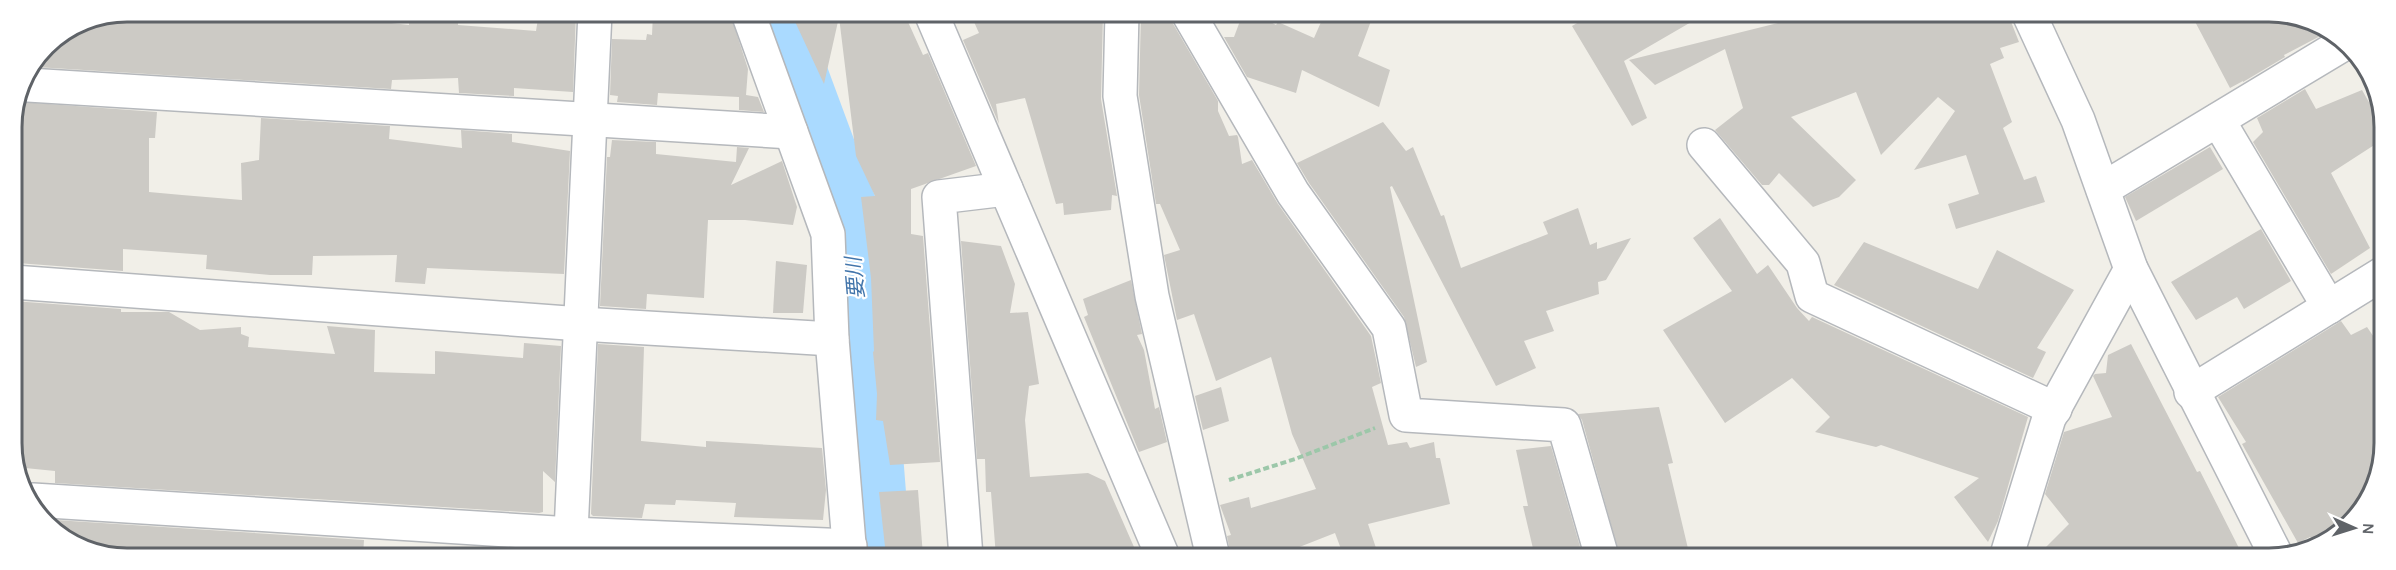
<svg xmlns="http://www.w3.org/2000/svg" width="2396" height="570" font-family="Karla,'Noto Sans JP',sans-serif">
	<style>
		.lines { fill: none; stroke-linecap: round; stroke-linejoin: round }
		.river { stroke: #aadaff; stroke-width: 66 }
		.building { fill: #cccac5 }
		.minor-casing { stroke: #b5b8bc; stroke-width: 36 }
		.path { stroke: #9cc7a9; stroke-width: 4; stroke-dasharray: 6 3; stroke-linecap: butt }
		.minor { stroke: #fff; stroke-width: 33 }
		.labels { text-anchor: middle; stroke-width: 4.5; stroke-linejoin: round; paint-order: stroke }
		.water-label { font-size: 21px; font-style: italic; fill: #4174aa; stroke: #fff }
		.rim { fill: none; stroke: #5f6368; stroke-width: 3 }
	</style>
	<rect width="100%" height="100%" fill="#f1efe8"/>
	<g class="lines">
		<path class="river" d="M772,13L852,229L878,556"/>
	</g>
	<g class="building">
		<path d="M128,12H237L240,21L302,22L303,13L409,25V12H458V25L536,31L539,12H576L573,92L514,88V96L459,93L458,78L392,80L391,89L36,67L46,46L84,21Z"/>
		<path d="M653,13H730L748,69L746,95L758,97L764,112L739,110V97L658,93L657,105L617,102L618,96L610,95L612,39L646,40L647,34L652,35Z"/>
		<path d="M791,13H904L923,55L928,53L976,166L911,189V234L923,236L940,462L890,465L883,421L876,420L877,394L873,352L874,351L871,278L861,197L875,196L856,156L839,17L824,84Z"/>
		<path d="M970,13H1103L1101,99L1117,196L1112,195L1111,210L1064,215L1063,203L1056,204L1025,98L996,104L999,124L963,40L979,33Z"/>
		<path d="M1141,13H1169L1172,22L1218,101V111L1229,136L1237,135L1238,137L1242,164L1252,160L1278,204L1371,336L1381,383L1372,387L1388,445L1407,442L1410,448L1434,442L1436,458H1440L1450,504L1368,524L1379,557H1344L1335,533L1274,557H1231L1227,536L1231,535L1220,505L1249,497L1251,508L1316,489L1292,434L1271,357L1216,381L1194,314L1177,320L1164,255L1180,250L1160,204H1156L1139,95Z"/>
		<path d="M1243,13H1254L1276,25L1278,22L1314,38L1325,13H1374L1358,56L1390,70L1379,107L1302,70L1296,93L1247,77L1224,37H1234Z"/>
		<path d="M1593,14H1705L1624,61L1647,118L1632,126L1572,26Z"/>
		<path d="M1814,14H2008L2019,42L2000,48L2004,58L1990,64L2012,122L2003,128L2024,180L2036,176L2045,202L1956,229L1948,204L1979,194L1966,155L1914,170L1955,111L1938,97L1881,155L1856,92L1791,117L1856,180L1839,197L1813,207L1779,173L1769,185H1762L1715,130L1743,108L1725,49L1655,85L1629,60Z"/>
		<path d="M2191,14H2291L2326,33L2284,55L2285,57L2243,82V81L2230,88Z"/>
		<path d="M2305,89L2316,109L2362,90L2382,125V140L2331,173L2370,248L2331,274L2253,142L2263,132L2257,118Z"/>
		<path d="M21,102L157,112L155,138H149V192L182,195L242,200L241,163L259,160L261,118L390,126L389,139L462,148L461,130L512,134V142L570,151L564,274L427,268L425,284L395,282L397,255L313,256L312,275H270L206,269L207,255L123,249V271L17,263L18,248H13V202L23,150L18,147Z"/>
		<path d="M1383,122L1406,151L1413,147L1441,216L1444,215L1461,268L1548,234L1543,222L1578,208L1590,245L1597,242V249L1631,238L1606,280L1598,282L1599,294L1546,311L1554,331L1524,341L1536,368L1496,386L1392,186L1390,187L1427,362L1416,367L1404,317L1309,183L1297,163Z"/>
		<path d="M612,140L656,142V154L736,162L737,147L749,148L731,185L782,161L797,207L793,225L745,220H708L704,298L647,294L646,309L600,306L607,157H610Z"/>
		<path d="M2210,147L2223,169L2136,221L2125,197Z"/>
		<path d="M1720,218L1757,274L1768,265L1797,308L1809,321L1812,317L2028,417L1998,521L1988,542L1954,497L1979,478L1881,445L1876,447L1815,432L1830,417L1792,378L1725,423L1663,330L1732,291L1693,238Z"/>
		<path d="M2261,229L2291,281L2244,309L2237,297L2196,320L2171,282Z"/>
		<path d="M961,241L1001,246L1015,284L1010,313L1028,312L1039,384L1029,386L1025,420L1030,477L1088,473L1105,481L1134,547L1124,551V557H996L991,492H986L985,459H977Z"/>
		<path d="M1864,242L1978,289L1997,250L2074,290L2037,348L2046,352L2033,378L1834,285Z"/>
		<path d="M776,261L807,265L803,313H773Z"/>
		<path d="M1131,280L1142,334L1137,335L1144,350L1155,409L1159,407L1167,442L1139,452L1084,317L1088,315L1083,299Z"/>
		<path d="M13,301L121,309V312H169L200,330L241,327V334L249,337L248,347L335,354L327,326L375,330L374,372L435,374V351L523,358L524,343L561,346L555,482L543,471V512L539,513L55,483V471L15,467L14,465Z"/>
		<path d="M2341,321L2351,335L2367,327L2382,349V465L2344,528L2317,541L2310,537L2298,543L2242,444L2246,442L2218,397Z"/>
		<path d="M598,344L644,347L641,441L706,447V441L822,448L826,490L823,520L734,517L736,503L676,500L675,505L645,504L642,518L593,516L591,514Z"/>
		<path d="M2131,344L2197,472L2200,471L2244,558H2035L2069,524L2045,494L2064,432L2112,417L2093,376L2095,374L2106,373L2108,355Z"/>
		<path d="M1221,387L1229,421L1203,430L1195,396Z"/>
		<path d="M1659,407L1673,463L1668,464L1690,557H1620L1582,420L1578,414Z"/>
		<path d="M1551,446L1583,557H1535L1523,506H1528L1516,450Z"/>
		<path d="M918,490L923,556H886L879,492Z"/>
		<path d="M55,520L364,540L363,556H105L55,529Z"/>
		<path d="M473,547L540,551V556H471Z"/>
	</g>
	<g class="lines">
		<g class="minor-casing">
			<g id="minor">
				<path d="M748,13L828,234L832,339L850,556"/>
				<path d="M931,13L1163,557"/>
				<path d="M1122,13L1120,96L1152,296L1213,557"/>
				<path d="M1188,13L1293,193L1389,328L1406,415L1564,425L1602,557"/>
				<path d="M2029,14L2078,120L2131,269L2277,557"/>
				<path d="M28,85L791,132"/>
				<path d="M2218,120L2329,307"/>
				<path d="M1704,145L1803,263L1812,296L2055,409"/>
				<path d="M2103,189L2345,43"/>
				<path d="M13,282L581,324L832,339"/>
				<path d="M2191,392L2382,274"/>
				<path d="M33,500L571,534L850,546"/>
				<path d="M570,554L595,12"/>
				<path d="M966,557L939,197L1006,189"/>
				<path d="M2006,558L2049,418L2131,269"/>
			</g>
		</g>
		<path class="path" d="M1229,480L1295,459L1375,428"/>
		<use href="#minor" class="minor"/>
	</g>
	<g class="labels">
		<g class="water-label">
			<text transform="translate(855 278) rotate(-95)" y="7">要川</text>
		</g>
	</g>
	<path d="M0 0H2396V570H0ZM127 22H2269A105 105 0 0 1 2374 127V443A105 105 0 0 1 2269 548H127A105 105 0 0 1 22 443V127A105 105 0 0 1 127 22Z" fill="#fff" fill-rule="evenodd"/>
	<path class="rim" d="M127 22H2269A105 105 0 0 1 2374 127V443A105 105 0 0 1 2269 548H127A105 105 0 0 1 22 443V127A105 105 0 0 1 127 22Z"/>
	<g transform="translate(2354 528) rotate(93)" stroke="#ffffff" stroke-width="4.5" paint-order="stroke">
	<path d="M0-4.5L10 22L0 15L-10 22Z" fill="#5f6368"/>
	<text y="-9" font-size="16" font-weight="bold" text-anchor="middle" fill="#5f6368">N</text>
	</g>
</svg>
